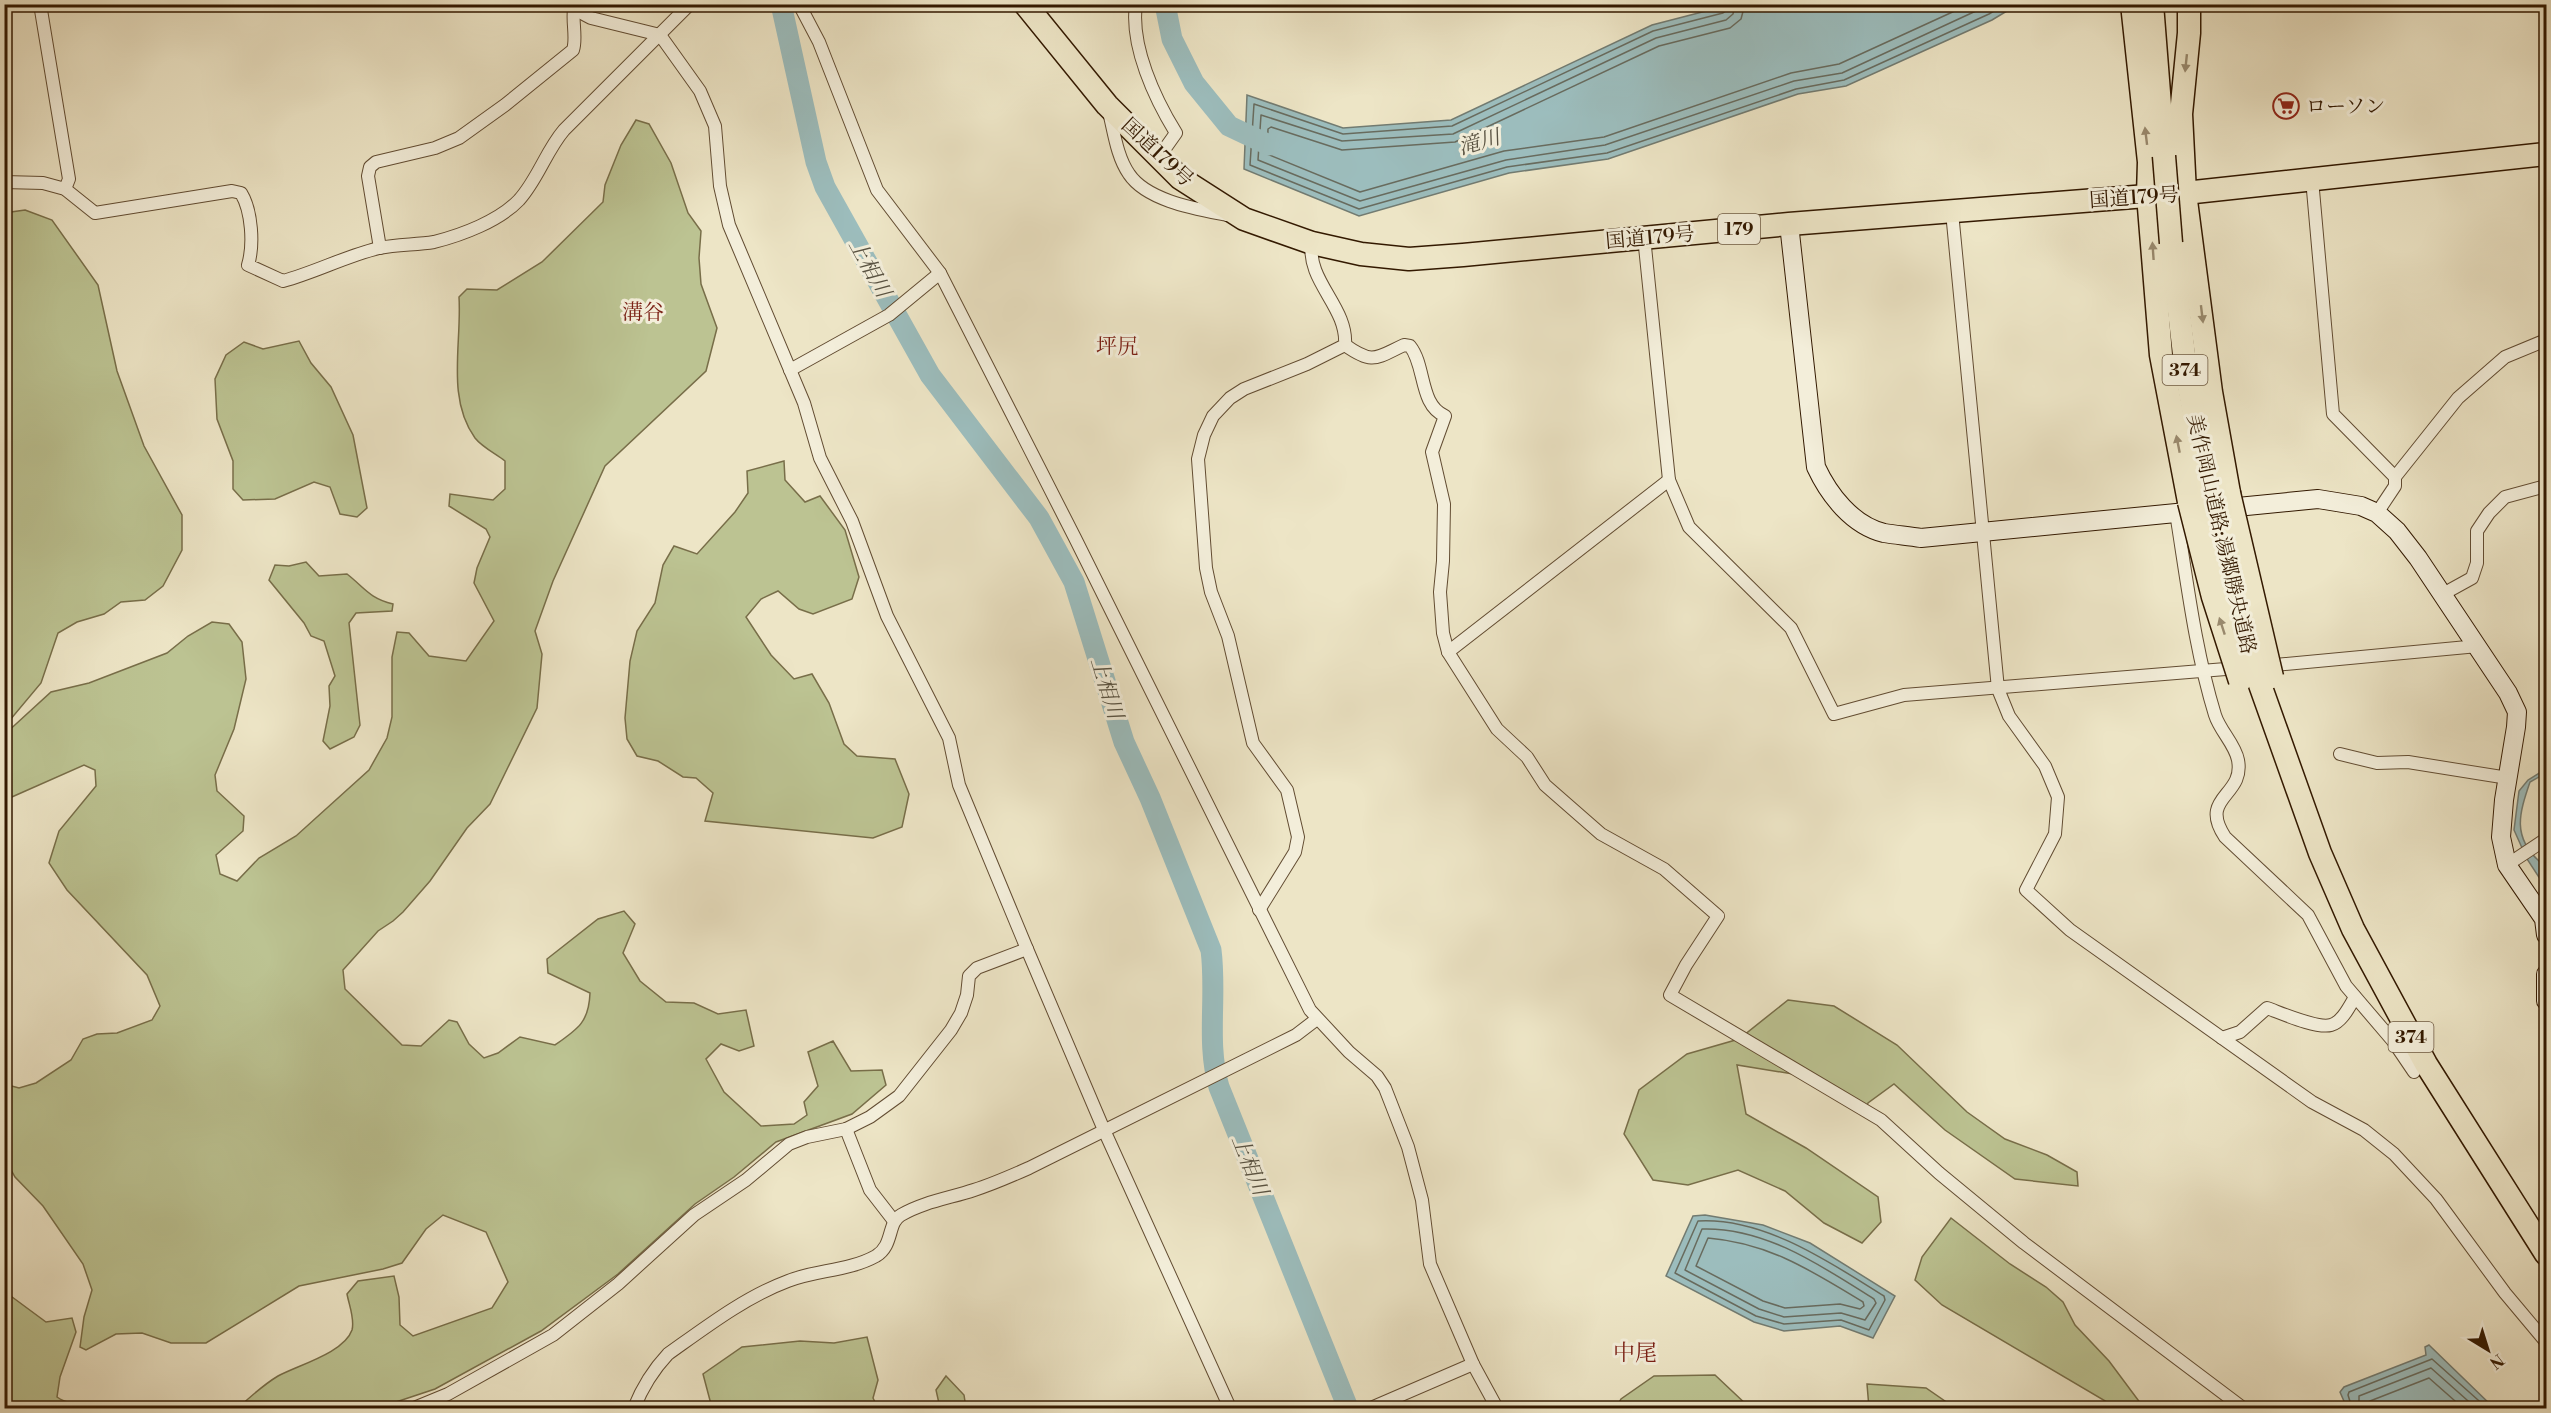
<svg xmlns="http://www.w3.org/2000/svg" width="2551" height="1413" font-family="'Libre Bodoni','Noto Serif JP',serif">
	<style>
		.green { fill: #bcc392; stroke: #786e49; stroke-width: 1.5 }
		.water { fill: #9cbdbd; stroke: #727b71; stroke-width: 1.5 }
		.lines { fill: none; stroke-linecap: round; stroke-linejoin: round }
		.shore { stroke: #686b5e; stroke-width: 1.5 }
		.river { stroke: #9cbdbd; stroke-width: 21 }
		.street-casing { stroke: #624c32; stroke-width: 14 }
		.secondary-casing { stroke: #331900; stroke-width: 20 }
		.highway-casing { stroke: #331900; stroke-width: 25 }
		.street { stroke: #f3eeda; stroke-width: 12 }
		.secondary { stroke: #f3eeda; stroke-width: 18 }
		.highway { stroke: #ede5c6; stroke-width: 22 }
		.highway-bridge-casing { stroke: #331900; stroke-width: 25; stroke-linecap: butt }
		.highway-bridge { stroke: #ede5c6; stroke-width: 22 }
		.oneway { fill: #99896d }
		.labels { text-anchor: middle; stroke-width: 6; stroke-linejoin: round; paint-order: stroke }
		.shield { fill: #f3eeda; stroke: #6d5941; stroke-width: 1.5 }
		.shield-label { font-size: 18px; font-weight: bold; fill: #331900 }
		.poi-label { font-size: 20px; fill: #331900; stroke: #f3eeda; text-anchor: start }
		.street-label { font-size: 20px; fill: #331900; stroke: #f3eeda }
		.water-label { font-size: 21px; font-style: italic; fill: #585242; stroke: #f3eeda }
		.neighbourhood-label { font-size: 21px; fill: #7a1f14; stroke: #f3eeda }
		.quarter-label { font-size: 22px; fill: #7a1f14; stroke: #f3eeda }
	</style>
	<rect width="100%" height="100%" fill="#ede5c6"/>
	<filter id="stains"><feTurbulence type="fractalNoise" baseFrequency=".00333" numOctaves="4"/><feColorMatrix values="0 0 0 0 .2 0 0 0 0 .09 0 0 0 0 .02 0 0 0 .5 -.17"/></filter>
	<radialGradient id="worn" r=".72"><stop offset=".6" stop-color="#630" stop-opacity="0"/><stop offset="1" stop-color="#630" stop-opacity=".3"/></radialGradient>
	<g class="green">
		<path d="M636,120L649,124L671,163L688,213L701,231L699,258L701,284L717,328L706,371L605,466L553,581L535,631L542,654L537,708L490,804L467,828L430,881L403,912L393,921L378,931L343,970L345,989L402,1045L421,1046L449,1020L457,1022L469,1044L484,1058L498,1053L520,1037L555,1045C578,1029 589,1022 590,993L548,973L547,959L598,919L624,911L635,924L623,953L640,981L666,1002L694,1003L718,1014L746,1010L754,1046L739,1051L721,1044L706,1059L724,1092L761,1126L794,1124L807,1115L804,1102L818,1086L808,1052L833,1041L851,1071L882,1070L886,1085L852,1114L776,1142L734,1177L695,1204L618,1274L541,1331L435,1389L378,1408H238C251,1396 263,1385 278,1376C298,1365 344,1353 352,1330C355,1319 349,1305 347,1294L358,1281L394,1276L399,1297L400,1325L413,1336L492,1308L508,1282L486,1232L443,1215L426,1229L402,1263L383,1269L299,1286L206,1343H171L142,1333L116,1334L86,1350L80,1347L84,1317L92,1290L83,1264L43,1206L15,1177L5,1159L4,1084L19,1088L36,1083L71,1060L83,1039L97,1034L117,1033L152,1020L160,1006L147,975L67,890L49,863L59,831L96,786L95,770L84,765L5,800V734L51,692L89,683L167,653L188,636L212,622L229,624L242,642L246,679L234,729L215,775L217,791L244,816L243,831L216,855L220,874L237,881L259,858L296,836L369,770L387,738L392,717V657L397,632L409,633L429,656L466,661L494,621L474,583L477,568L490,537L486,529L449,506L450,494L493,500L505,489V461C496,454 482,447 475,438C446,398 462,343 459,297L467,289L497,290L542,262L603,202L605,185L621,145Z"/>
		<path d="M25,210L52,220L98,285L117,371L144,446L182,515V550L163,586L145,600L121,602L104,614L77,622L58,633L41,683L5,726L4,213Z"/>
		<path d="M299,341L311,363L331,387L353,435L367,508L357,517L340,514L330,487L314,482L275,499L243,500L233,489V461L217,419L215,379L226,355L244,342L263,349Z"/>
		<path d="M784,461L785,480L805,502L820,496L845,530L859,577L852,599L813,614L799,609L778,591L761,599L746,617L771,655L794,679L812,674L829,703L844,744L857,756L895,759L909,794L902,827L873,838L705,821L713,793L696,778L683,777L658,761L637,756L627,739L625,718L630,661L637,631L655,603L663,565L674,546L697,554L735,512L748,493L747,471Z"/>
		<path d="M306,562L319,576L347,574C365,588 369,598 393,604L392,611L356,613L349,623L360,725L354,737L330,749L323,741L330,706L329,686L335,676L324,641L311,636L304,623L269,580L275,565L289,566Z"/>
		<path d="M1788,1000L1834,1006L1897,1045L1967,1112L2005,1139L2047,1155L2077,1172L2078,1186L2015,1179L1945,1130L1894,1084L1868,1103L1865,1112L1793,1074L1737,1065L1746,1114L1806,1148L1878,1197L1881,1222L1862,1243L1824,1223L1785,1191L1738,1170L1688,1185L1653,1180L1624,1134L1639,1090L1687,1054L1739,1039Z"/>
		<path d="M1951,1218L2010,1264L2046,1287L2063,1302L2075,1325L2109,1361L2144,1408H2117L1942,1305L1915,1280L1922,1257Z"/>
		<path d="M4,1291L46,1322L72,1318L76,1332L60,1377L57,1397C66,1404 78,1403 89,1408H5Z"/>
		<path d="M867,1337L878,1380L873,1398L878,1408H712L703,1374L742,1347L800,1341L834,1343Z"/>
		<path d="M1715,1375L1750,1408H1616L1621,1399L1654,1376Z"/>
		<path d="M946,1376L964,1395L966,1408H940L936,1390Z"/>
		<path d="M1867,1384L1926,1388L1955,1408H1869Z"/>
	</g>
	<g class="water">
		<path d="M1733,4L2017,5L1992,20L1846,86L1798,94L1608,159L1509,173L1359,216L1244,169L1247,95L1343,128L1451,120L1652,25Z"/>
		<path d="M2546,769V773L2530,782C2519,814 2512,837 2540,862L2544,860L2542,855L2546,852V884L2544,885L2527,859L2514,830L2519,791L2528,780Z"/>
		<path d="M1705,1215L1763,1225L1810,1243L1895,1296L1873,1338L1840,1326L1784,1331L1754,1322L1666,1276L1693,1216Z"/>
		<path d="M2429,1345L2494,1408H2347L2340,1392L2344,1387L2426,1355L2425,1347Z"/>
	</g>
	<g class="lines">
		<g class="shore">
			<path d="M1728,4L1727,10L1723,13L1653,31L1452,126L1343,134L1254,104L1250,165L1359,209L1507,167L1607,153L1796,89L1844,80L1989,14L2005,4"/>
			<path d="M1735,4L1733,14L1726,20L1656,38L1453,134L1342,141L1261,115L1258,160L1360,201L1506,160L1605,145L1794,81L1842,73L1991,4"/>
			<path d="M1745,4L1741,19L1730,28L1659,46L1455,142L1342,150L1271,127L1268,129L1267,154L1360,192L1504,151L1604,137L1791,73L1839,64L1970,4"/>
			<path d="M1698,1221C1764,1217 1831,1263 1884,1296L1885,1300L1869,1330L1841,1320L1784,1324L1756,1316L1675,1273Z"/>
			<path d="M1702,1229C1766,1227 1823,1267 1874,1299L1876,1303L1865,1320L1841,1313L1784,1317L1759,1309L1685,1270Z"/>
			<path d="M1708,1238C1769,1243 1812,1271 1863,1302L1864,1306L1860,1309L1840,1304L1785,1308L1763,1301L1696,1266Z"/>
			<path d="M2352,1408L2348,1395L2349,1392L2432,1359L2487,1408"/>
			<path d="M2359,1408V1396L2431,1368L2476,1408"/>
			<path d="M2368,1408L2370,1401L2429,1378L2463,1408"/>
		</g>
		<g class="river">
			<path d="M781,4L816,162L825,187L930,375L1039,518L1074,582L1124,742L1150,798L1211,950C1217,996 1206,1043 1219,1087L1348,1408"/>
			<path d="M1165,4L1172,39L1194,83L1229,126L1269,145"/>
		</g>
		<g class="street-casing">
			<g id="street">
				<path d="M40,4L69,179L65,189"/>
				<path d="M571,4L574,9L591,18L660,35L700,91L715,126L720,186L729,225L804,403L820,458L852,521L887,616L949,738L959,785L1027,949L1104,1130L1230,1408"/>
				<path d="M799,4L819,42L877,190L940,273L1075,538L1310,1010L1349,1052L1377,1076L1385,1088L1408,1147L1422,1200L1430,1264L1473,1364L1497,1408"/>
				<path d="M1136,4C1130,46 1155,99 1176,133L1159,157"/>
				<path d="M1109,112C1114,132 1117,157 1129,174C1147,201 1197,209 1227,215"/>
				<path d="M2312,179L2333,414L2395,477"/>
				<path d="M4,182L43,183L65,189L95,213L232,191L241,193C252,211 254,245 248,265L283,281C316,272 346,256 379,248C397,244 416,245 434,242C462,235 499,221 519,200C538,179 546,151 564,130L690,4"/>
				<path d="M1952,212L1998,689L2009,716L2045,766L2058,797L2055,834L2026,890L2070,930L2312,1102L2364,1130L2394,1154L2436,1199L2505,1293L2546,1342"/>
				<path d="M1644,237L1669,480L1689,527L1791,628L1834,714L1904,695L2238,668"/>
				<path d="M380,248L368,176L370,167L376,162L435,148L459,138L505,105L573,50C577,38 572,23 574,9"/>
				<path d="M1345,345C1373,365 1376,358 1404,345L1410,346C1426,366 1419,405 1445,416L1432,452L1444,504L1443,561L1440,592L1443,633L1448,652L1497,729L1527,757L1545,785L1601,834L1664,869L1718,916L1686,965L1670,995L1881,1120L1939,1173L2024,1243L2243,1408"/>
				<path d="M790,370L889,315L940,273"/>
				<path d="M2176,513C2187,581 2195,650 2215,715C2220,731 2235,744 2238,760C2245,797 2198,796 2225,837L2308,915L2346,986L2393,1041L2414,1072"/>
				<path d="M2377,513L2395,486V477L2458,398L2505,357L2546,340"/>
				<path d="M2443,594L2472,578L2477,563V531L2489,513L2505,497L2546,486"/>
				<path d="M1448,652L1669,480"/>
				<path d="M2264,666L2478,646"/>
				<path d="M2340,754L2377,763L2408,762L2508,778"/>
				<path d="M2507,865L2546,839"/>
				<path d="M1259,910L1295,852L1298,837L1287,790L1253,743L1228,636L1211,592L1206,568L1198,459L1204,435L1213,416L1230,398L1244,389L1307,364L1345,345C1348,307 1306,281 1312,243"/>
				<path d="M2222,1038L2240,1032L2267,1008C2281,1013 2317,1029 2331,1025C2342,1022 2349,1007 2355,997"/>
				<path d="M846,1129L870,1190L894,1221"/>
				<path d="M414,1408L448,1394L553,1335L618,1284L694,1215L746,1180L789,1144L807,1137L846,1129L870,1117L899,1096L951,1030L961,1013L967,995L969,976L977,968L1027,949"/>
				<path d="M634,1408C642,1388 653,1370 668,1354C706,1327 745,1297 788,1281C816,1270 849,1271 876,1256C894,1245 887,1223 901,1215C923,1202 950,1198 974,1190C993,1184 1011,1176 1029,1168L1296,1035L1317,1019"/>
				<path d="M1371,1408L1473,1364"/>
			</g>
		</g>
		<g class="secondary-casing">
			<g id="secondary">
				<path d="M1789,224L1816,467C1829,495 1852,525 1884,533C1896,535 1909,536 1921,538L2318,499L2361,506L2377,513L2397,531L2418,558L2508,693L2517,712L2516,727L2504,800L2501,837L2507,865L2544,919L2546,935"/>
				<path d="M2546,974V1001"/>
			</g>
		</g>
		<g class="highway-casing">
			<g id="highway">
				<path d="M1025,4L1107,105L1180,178L1244,219L1312,243L1361,254L1409,259L1463,255L1789,224L2185,193L2546,154"/>
				<path d="M2132,4L2149,162L2148,195L2161,355L2189,502"/>
				<path d="M2152,4L2164,156"/>
				<path d="M2189,4V33L2181,114L2185,193L2211,392L2229,493"/>
				<path d="M2171,243L2186,371L2209,497"/>
				<path d="M2258,679L2320,853L2353,929L2426,1064L2546,1254"/>
			</g>
		</g>
		<use href="#street" class="street"/>
		<use href="#secondary" class="secondary"/>
		<use href="#highway" class="highway"/>
		<g class="highway-bridge-casing">
			<g id="highway-bridge">
				<path d="M2164,156L2171,243"/>
				<path d="M2229,493L2272,677"/>
				<path d="M2209,497L2233,595L2258,679"/>
				<path d="M2189,502L2213,597L2240,681"/>
			</g>
		</g>
		<use href="#highway-bridge" class="highway-bridge"/>
	</g>
	<defs><path id="oneway-solid" d="M-6-.8H1V-3.2L6.5 0L1 3.2V.8H-6Z" transform="scale(1.5)"/></defs>
	<g class="oneway">
		<use href="#oneway-solid" transform="translate(2186 63) rotate(96)"/>
		<use href="#oneway-solid" transform="translate(2146 136) rotate(-97)"/>
		<use href="#oneway-solid" transform="translate(2153 251) rotate(-94)"/>
		<use href="#oneway-solid" transform="translate(2202 314) rotate(83)"/>
		<use href="#oneway-solid" transform="translate(2178 444) rotate(-101)"/>
		<use href="#oneway-solid" transform="translate(2222 626) rotate(-108)"/>
	</g>
	<defs>
		<g id="supermarket-ring" transform="scale(1.35)"><circle r="9.5" fill="#f3eeda" stroke="#8f2418" stroke-width="1.5"/><path d="M-6-5.5h2.5l.6 2H6L4.5 2H-2.5L-4.4-4H-6ZM-1.5 3.2a1.3 1.3 0 1 0 .1 0ZM3 3.2a1.3 1.3 0 1 0 .1 0Z" fill="#8f2418"/></g>
	</defs>
	<g fill-rule="evenodd">
		<use href="#supermarket-ring" x="2286" y="106"/>
	</g>
	<g class="labels">
		<g class="shield">
			<rect x="1718" y="214" width="42" height="30" rx="4.5"/>
			<rect x="2162.5" y="355" width="45" height="30" rx="4.5"/>
			<rect x="2388.5" y="1022" width="45" height="30" rx="4.5"/>
		</g>
		<g class="shield-label">
			<text x="1739" y="235">179</text>
			<text x="2185" y="376">374</text>
			<text x="2411" y="1043">374</text>
		</g>
		<g class="poi-label">
			<text x="2306" y="113">ローソン</text>
		</g>
		<g class="street-label">
			<text transform="translate(1158 152) rotate(43)" y="7">国道179号</text>
			<text transform="translate(2134 197) rotate(-4)" y="7">国道179号</text>
			<text transform="translate(1650 237) rotate(-5)" y="7">国道179号</text>
			<text transform="translate(2222 534) rotate(77)" y="7">美作岡山道路;湯郷勝央道路</text>
		</g>
		<g class="water-label">
			<text transform="translate(1479 142) rotate(-16)" y="7">滝川</text>
			<text transform="translate(870 268) rotate(61)" y="7">上相川</text>
			<text transform="translate(1107 688) rotate(73)" y="7">上相川</text>
			<text transform="translate(1250 1165) rotate(68)" y="7">上相川</text>
		</g>
		<g class="neighbourhood-label">
			<text x="643" y="319">溝谷</text>
			<text x="1117" y="353">坪尻</text>
		</g>
		<g class="quarter-label">
			<text x="1635" y="1360">中尾</text>
		</g>
	</g>
	<rect width="2551" height="1413" fill="none" stroke="#ede5c6" stroke-width="24"/>
	<rect x="6" y="6" width="2539" height="1401" fill="none" stroke="#331900" stroke-width="3"/>
	<rect x="12" y="12" width="2527" height="1389" fill="none" stroke="#331900" stroke-width="1.5"/>
	<g transform="translate(2488 1350) rotate(142)" stroke="#f3eeda" stroke-width="4.5" paint-order="stroke">
	<path d="M0-4.5L10 22L0 15L-10 22Z" fill="#331900"/>
	<text y="-9" font-size="16" font-weight="bold" text-anchor="middle" fill="#331900">N</text>
	</g>
	<rect width="100%" height="100%" filter="url(#stains)"/>
	<rect width="100%" height="100%" fill="url(#worn)"/>
</svg>
